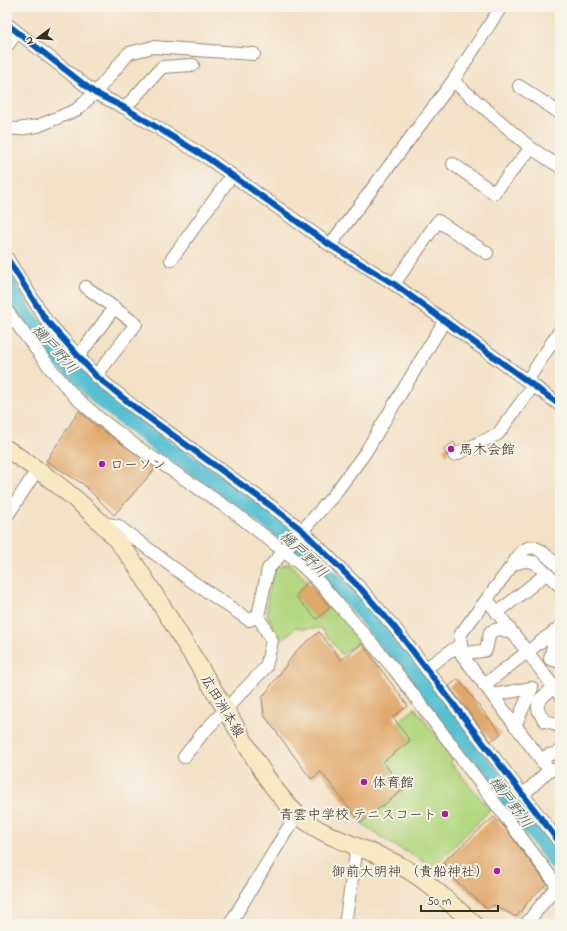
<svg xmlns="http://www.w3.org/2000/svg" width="567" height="931" font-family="'Indie Flower','Klee One',sans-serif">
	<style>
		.green { fill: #b3d881; stroke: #778150 }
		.forest { fill: #8eb86f; stroke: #647146 }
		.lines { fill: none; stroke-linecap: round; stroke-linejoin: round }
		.river { stroke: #56c0d2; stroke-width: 18 }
		.building { fill: #e0a86b }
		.minor-casing { stroke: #978672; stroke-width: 14 }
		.secondary-casing { stroke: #978672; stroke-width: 19 }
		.minor { stroke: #fff; stroke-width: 12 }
		.secondary { stroke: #f7e9c3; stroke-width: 17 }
		.cycleway-casing { stroke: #f7f3e8; stroke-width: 8 }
		.cycleway { stroke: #0057b8; stroke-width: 6 }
		.poi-dot { fill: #b5179e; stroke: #f7f3e8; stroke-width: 1.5 }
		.labels { text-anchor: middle; stroke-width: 4; stroke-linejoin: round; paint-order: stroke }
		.poi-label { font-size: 14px; fill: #3b2a1e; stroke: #f7f3e8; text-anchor: start }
		.street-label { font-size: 14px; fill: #3b2a1e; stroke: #f7f3e8 }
		.water-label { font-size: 15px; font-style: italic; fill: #435754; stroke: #f7f3e8 }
	</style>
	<rect width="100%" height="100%" fill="#f7f3e8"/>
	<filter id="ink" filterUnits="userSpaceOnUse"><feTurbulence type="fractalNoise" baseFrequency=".025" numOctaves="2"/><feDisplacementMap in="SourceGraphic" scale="8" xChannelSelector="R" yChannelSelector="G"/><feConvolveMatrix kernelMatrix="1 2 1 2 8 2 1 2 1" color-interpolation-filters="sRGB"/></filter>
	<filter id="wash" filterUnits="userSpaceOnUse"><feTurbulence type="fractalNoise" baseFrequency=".012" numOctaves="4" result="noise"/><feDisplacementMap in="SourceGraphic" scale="16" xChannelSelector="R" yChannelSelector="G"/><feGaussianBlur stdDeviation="0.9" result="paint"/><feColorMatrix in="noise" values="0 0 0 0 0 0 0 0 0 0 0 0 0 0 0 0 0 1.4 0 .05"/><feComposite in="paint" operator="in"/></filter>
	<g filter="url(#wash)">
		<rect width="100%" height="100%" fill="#f3e1c6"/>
		<g class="green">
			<path d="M290,563L305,579L308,581L295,596L317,619L332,605L361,640L342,655L321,628L302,629L296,627L282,640C260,614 267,600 274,569Z"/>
			<path d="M415,708L452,757L451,763L490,810L434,867L388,842L361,823L404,789L383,761L410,741L397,723Z"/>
		</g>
		<path class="forest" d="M447,918L456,924H392Z"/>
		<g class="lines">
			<path class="river" d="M7,285L27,317L61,358L100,398L156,442L239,497L276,526L353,600L420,682L560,866"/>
		</g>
		<g id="blocks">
			<g class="building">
				<path d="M79,411L94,424L156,468L114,515L83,484L46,461Z"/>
				<path d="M454,442L456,446L448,450L447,455L443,449Z"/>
				<path d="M308,582L330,607L317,619L295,596Z"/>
				<path d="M319,632L341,660L362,644L408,706L393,717L410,741L383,762L404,789L361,823L321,772L311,779L264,715L262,698L297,650Z"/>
				<path d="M458,679L501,734L491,741L449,686Z"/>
				<path d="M494,817L505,828L547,884L533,896L516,917L494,905L487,909L456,881L443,862Z"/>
			</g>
		</g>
	</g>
	<g filter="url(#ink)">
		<use href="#blocks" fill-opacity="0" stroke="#978672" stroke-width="1"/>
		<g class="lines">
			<g class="minor-casing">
				<g id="minor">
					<path d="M7,24L95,93L125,108L209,159L330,245L394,284L560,405"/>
					<path d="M7,46L17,32"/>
					<path d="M453,81L531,148L560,167"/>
					<path d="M519,86L560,113"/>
					<path d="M125,108L162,67L193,65"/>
					<path d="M7,128L18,129L38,126L76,110L95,93L129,53L153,47L254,54"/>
					<path d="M453,164L494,193L531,148"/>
					<path d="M330,245L453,81L501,7"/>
					<path d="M7,258L46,320L96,376L138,410L271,506L302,530L361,589L395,628L560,843"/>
					<path d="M171,260L232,175"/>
					<path d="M394,284L438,221L487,253"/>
					<path d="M86,287L136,324L96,376"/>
					<path d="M7,311L51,369L75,397L99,418L143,451L235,513L299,563L320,583L394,669L560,889"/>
					<path d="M78,357L114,308"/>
					<path d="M527,381L560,330"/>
					<path d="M454,455L498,434L533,386"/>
					<path d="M7,516L37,470"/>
					<path d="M102,523L118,526L190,580L249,620L258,616"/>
					<path d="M513,564C530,533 542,552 560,568"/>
					<path d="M487,599L560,695"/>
					<path d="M497,613L546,574"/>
					<path d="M545,638L554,642L550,659L560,662"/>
					<path d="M462,655C471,650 477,653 486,650L490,632C496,629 500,628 506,631L510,629"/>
					<path d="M426,668L461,644"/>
					<path d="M484,685L560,627"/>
					<path d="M554,687C541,699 530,702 545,721L557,724L560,728"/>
					<path d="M492,695L532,688L515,726"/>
					<path d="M184,757L203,733L266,667L272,641L258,616L268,569L333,496L365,453L445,320"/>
					<path d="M542,762L548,755L557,753L560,750"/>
					<path d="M549,770L462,655L460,635L513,564L525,561L534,562L560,586"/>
					<path d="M523,795L549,770H556L560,767"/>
					<path d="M230,924L290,825L298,815"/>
					<path d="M345,924L357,847"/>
					<path d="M526,924L560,882"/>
				</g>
			</g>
			<g class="secondary-casing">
				<path id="secondary" d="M7,449C40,471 73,494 101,523C127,548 146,581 165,611C184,642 203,672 221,702C244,738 266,786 298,815C325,839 362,846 393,862C424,876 448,902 474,924"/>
			</g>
			<use href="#minor" class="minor"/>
			<use href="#secondary" class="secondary"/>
			<g class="cycleway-casing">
				<g id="cycleway">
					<path d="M7,24L95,93L125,108L209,159L330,245L394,284L560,405"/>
					<path d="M7,258L46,320L96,376L138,410L271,506L302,530L361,589L395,628L560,843"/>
				</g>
			</g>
			<use href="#cycleway" class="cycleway"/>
		</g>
	</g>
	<g class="poi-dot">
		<circle cx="451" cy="449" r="4"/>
		<circle cx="102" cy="464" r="4"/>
		<circle cx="364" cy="782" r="4"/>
		<circle cx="445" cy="814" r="4"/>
		<circle cx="497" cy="871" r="4"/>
	</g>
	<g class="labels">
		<g class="poi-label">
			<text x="459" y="454">馬木会館</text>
			<text x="110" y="469">ローソン</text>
			<text x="372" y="787">体育館</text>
			<text x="437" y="819" text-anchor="end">青雲中学校 テニスコート</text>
			<text x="489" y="876" text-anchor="end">御前大明神 （貴船神社）</text>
		</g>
		<g class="street-label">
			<text transform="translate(223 706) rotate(59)" y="5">広田洲本線</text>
		</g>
		<g class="water-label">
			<text transform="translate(55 349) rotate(48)" y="5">樋戸野川</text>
			<text transform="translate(304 554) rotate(44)" y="5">樋戸野川</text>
			<text transform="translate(511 802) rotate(53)" y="5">樋戸野川</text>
		</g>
	</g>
	<rect width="567" height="931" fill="none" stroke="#f7f3e8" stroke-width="24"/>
	<g transform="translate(38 38) rotate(254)" stroke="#f7f3e8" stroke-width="3" paint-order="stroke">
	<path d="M0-3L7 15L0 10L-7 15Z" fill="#3b2a1e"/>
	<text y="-6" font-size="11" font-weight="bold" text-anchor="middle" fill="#3b2a1e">N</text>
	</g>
	<path d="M421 905v6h77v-6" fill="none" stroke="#3b2a1e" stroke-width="2"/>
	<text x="427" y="905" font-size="12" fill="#3b2a1e" stroke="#f7f3e8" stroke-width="3" paint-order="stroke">50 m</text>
</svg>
